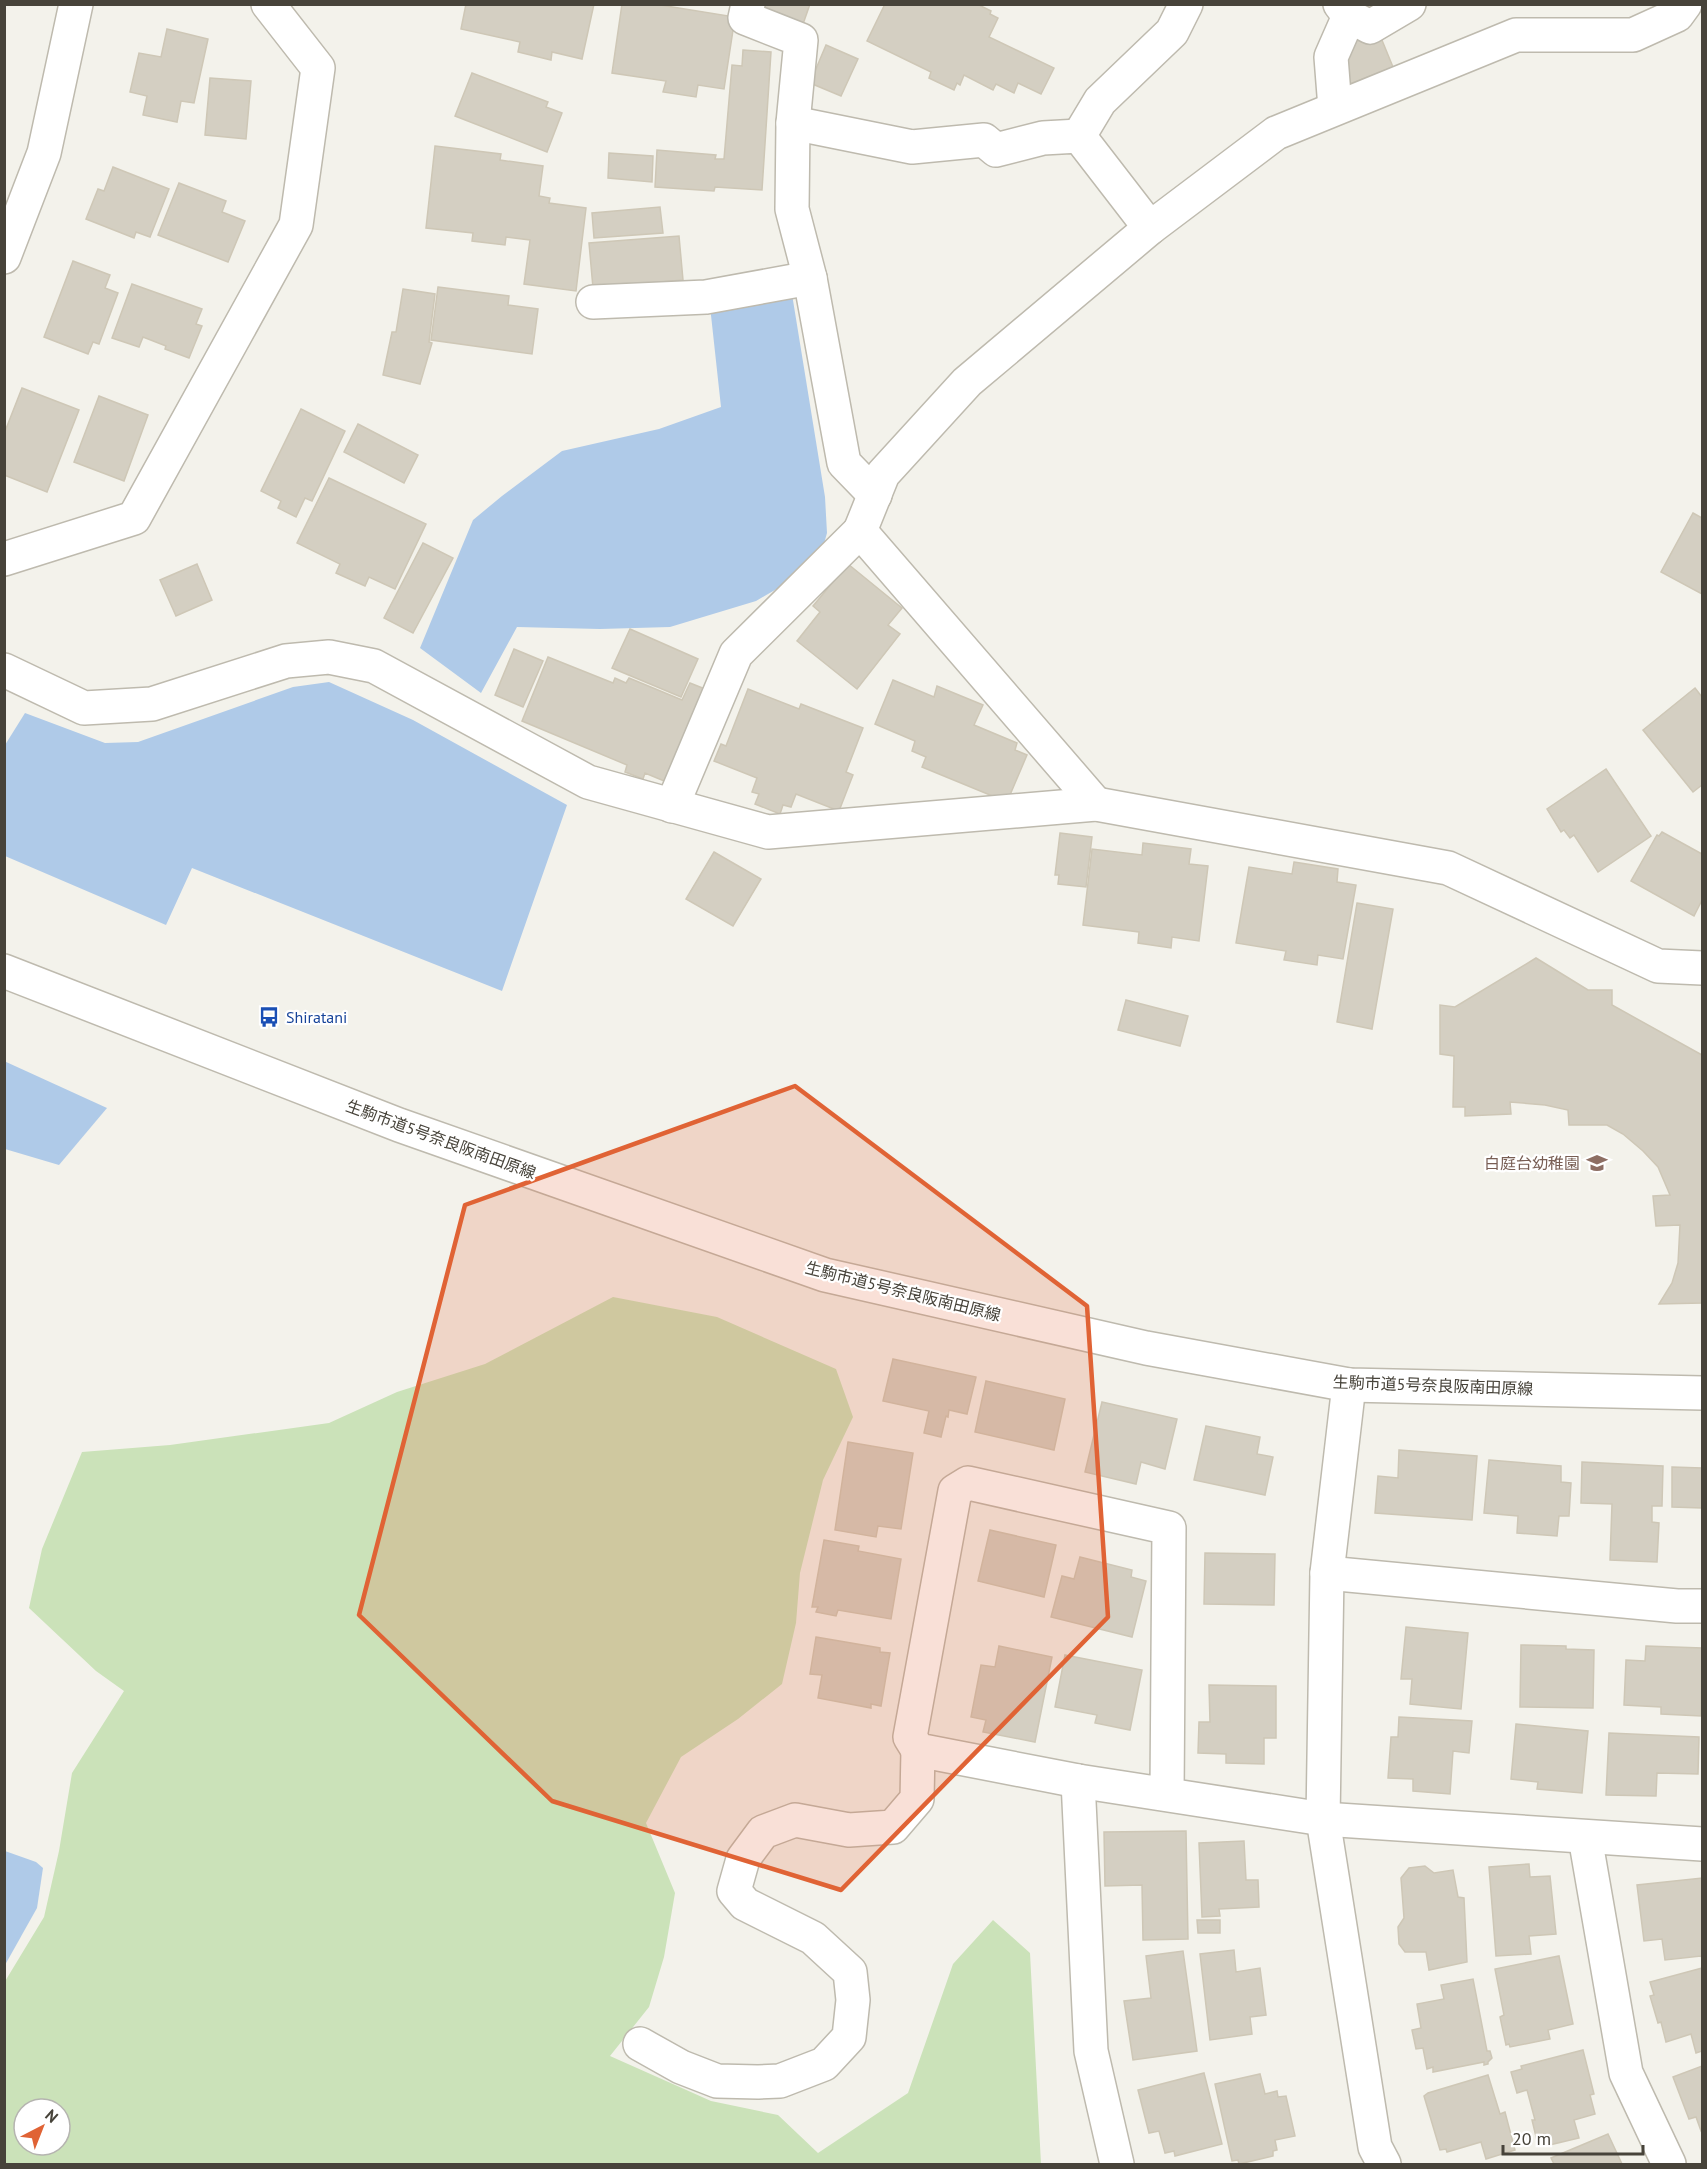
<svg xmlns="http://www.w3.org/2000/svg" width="1707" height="2169" font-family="'PT Sans','Noto Sans JP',sans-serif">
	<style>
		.green { fill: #cbe2b9; fill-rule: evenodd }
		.water { fill: #afcae8 }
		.building { fill: #d4cfc2; stroke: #cec7b6; stroke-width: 1.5 }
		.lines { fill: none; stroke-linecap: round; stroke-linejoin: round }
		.minor-casing { stroke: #bebaae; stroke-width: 36 }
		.minor { stroke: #fff; stroke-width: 33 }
		.marked { fill: #e06335; fill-opacity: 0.2; stroke: #e06335; stroke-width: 4.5; stroke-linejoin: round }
		.labels { text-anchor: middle; stroke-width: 4.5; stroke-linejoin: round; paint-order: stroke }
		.transit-label { font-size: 16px; fill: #164399; stroke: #fff; text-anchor: start }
		.street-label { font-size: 16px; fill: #47433a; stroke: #fff }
		.education-label { font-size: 16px; fill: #785e54; stroke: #fff; text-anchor: end }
	</style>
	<rect width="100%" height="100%" fill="#f3f2eb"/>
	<path class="green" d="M613,1297L717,1317L836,1369L853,1417L823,1480L800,1573L796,1623L782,1684L738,1719L681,1757L646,1823L675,1893L664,1957L649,2007L610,2056L711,2101L778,2115L818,2153L908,2093L953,1964L993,1920L1030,1953L1041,2164H5L4,1983L44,1917L59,1851L72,1773L124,1691L96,1671L29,1608L42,1549L82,1452L170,1445L329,1423L397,1392L485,1364ZM24,2109H60V2145H24Z"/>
	<g class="water">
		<path d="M791,288L825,497L827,533L818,565L756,601L670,627L600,629L517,627L481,693L420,648L473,520L502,496L562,451L659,429L721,407L710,306Z"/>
		<path d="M329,682L413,720L567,805L502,991L192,868L166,925L5,856V745L25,713L105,743L138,742L293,687Z"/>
		<path d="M4,1061L107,1108L59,1165L5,1149Z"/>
		<path d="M5,1851L36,1862L43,1868L37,1908L5,1965Z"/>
	</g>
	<g class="building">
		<path d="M466,4H594L582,59L552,52L551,60L518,52L520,42L461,29Z"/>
		<path d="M622,4H654L735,17L724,89L698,85L696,97L663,92L666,81L612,73Z"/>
		<path d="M761,4H810L802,27L759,11Z"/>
		<path d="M885,4H977L991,11L990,14L998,18L989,37L1054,68L1041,94L1018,83L1014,93L996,84L993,90L964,75L960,85L957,83L954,90L929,78L931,72L867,41Z"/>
		<path d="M1377,28L1393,67L1350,84L1342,57L1346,43Z"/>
		<path d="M167,29L208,39L194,103L181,101L177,122L143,115L147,96L130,92L139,53L161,57Z"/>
		<path d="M826,45L858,59L841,96L810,83Z"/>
		<path d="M743,50L771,52L762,190L715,187L714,191L655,187L657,150L716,155L715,159H724L732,65L742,66Z"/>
		<path d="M472,73L548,102L546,107L562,113L547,152L455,116Z"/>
		<path d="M210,78L251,81L246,139L205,135Z"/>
		<path d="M435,146L501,154L500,160L543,166L539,196L550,198L549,203L586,208L576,291L524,284L530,240L506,237L505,245L472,241L473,233L426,228Z"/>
		<path d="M609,153L653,156L652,182L608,178Z"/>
		<path d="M113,167L169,189L150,237L136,232L134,238L86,219L98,189L104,191Z"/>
		<path d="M179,183L226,201L222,212L245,221L228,262L158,235Z"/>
		<path d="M660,207L663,233L594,238L592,213Z"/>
		<path d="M679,236L683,280L593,288L589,243Z"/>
		<path d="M73,261L110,275L105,288L118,293L99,344L93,342L88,354L44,337Z"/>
		<path d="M132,284L202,309L196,324L202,326L189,358L165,349L166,346L143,337L139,347L112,338Z"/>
		<path d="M438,287L509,296L508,305L538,309L532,354L431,340Z"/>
		<path d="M403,289L435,294L429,342L432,343L420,384L383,375L392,332H396Z"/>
		<path d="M22,388L79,410L47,492L4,475V434Z"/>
		<path d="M99,396L148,415L124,481L74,462Z"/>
		<path d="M301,409L345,431L312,501L305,498L296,517L278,508L281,501L261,491Z"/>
		<path d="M358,424L418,455L404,483L344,452Z"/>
		<path d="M329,478L426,524L395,589L369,577L365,586L336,573L340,564L297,543Z"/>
		<path d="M1693,513L1702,518V594L1661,572Z"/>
		<path d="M423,543L453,558L413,633L384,618Z"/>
		<path d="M197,564L212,600L176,616L160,580Z"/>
		<path d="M848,564L902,608L888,625L900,634L857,689L797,641L820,612L813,606Z"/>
		<path d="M630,629L698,659L681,697L612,668Z"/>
		<path d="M514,649L543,661L523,707L495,695Z"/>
		<path d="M548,657L613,683L615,678L626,683L629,678L682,700L690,683L710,691L669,783L645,773L643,779L625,772L627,765L522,721Z"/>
		<path d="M893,680L934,697L937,686L983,705L974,725L1017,743L1015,750L1027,755L1007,802L922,767L926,757L912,751L915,741L875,724Z"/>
		<path d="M1695,688L1702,697V785L1693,792L1643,730Z"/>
		<path d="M748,689L799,709L801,704L863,728L846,772L853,775L839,811L796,794L791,807L783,805L780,814L755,804L759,794L752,792L757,778L714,761L721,744L726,746Z"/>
		<path d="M1606,769L1651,836L1598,872L1574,835L1570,838L1564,830L1561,832L1547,809Z"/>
		<path d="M1662,832L1702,854V900L1694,916L1631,881L1657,835L1659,836Z"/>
		<path d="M1060,833L1092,837L1086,887L1058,884L1059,875H1055Z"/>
		<path d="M1143,843L1191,849L1189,864L1208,866L1199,941L1172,937L1171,948L1138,943L1139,932L1083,925L1092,849L1142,855Z"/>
		<path d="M714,852L761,879L733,926L686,899Z"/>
		<path d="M1294,862L1338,869L1337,882L1356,885L1343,959L1318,955L1317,965L1284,960L1286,951L1236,943L1249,867L1292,874Z"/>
		<path d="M1357,903L1393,909L1372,1029L1337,1022Z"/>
		<path d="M1536,958L1588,990H1612V1005L1702,1055V1303L1659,1304L1672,1283L1678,1263L1680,1225L1656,1226L1653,1196L1670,1195L1658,1167L1643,1151L1623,1134L1607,1125H1569L1568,1110L1545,1105L1510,1102L1511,1114L1465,1116V1107H1453L1454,1056L1440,1054V1005L1455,1007Z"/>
		<path d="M1126,1000L1188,1016L1180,1046L1118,1030Z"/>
		<path d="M893,1359L976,1377L967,1414L949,1410L948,1417L946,1416L941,1437L924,1433L929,1411L883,1401Z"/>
		<path d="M986,1381L1065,1399L1054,1450L975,1432Z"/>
		<path d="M1102,1402L1177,1419L1165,1469L1141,1462L1136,1484L1085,1472Z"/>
		<path d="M1206,1426L1260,1437L1257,1454L1273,1457L1265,1495L1194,1480Z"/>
		<path d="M848,1442L913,1453L901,1529L878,1526L876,1537L835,1530Z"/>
		<path d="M1399,1450L1477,1456L1472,1520L1375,1513L1378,1476L1398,1478Z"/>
		<path d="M1489,1460L1561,1466V1482L1571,1483L1569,1516H1559L1557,1536L1517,1533L1518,1516L1484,1513Z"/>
		<path d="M1582,1462L1663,1466L1662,1506H1652V1522L1659,1523L1657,1562L1610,1560L1612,1504L1581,1503Z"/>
		<path d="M1672,1467L1702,1468V1561V1508L1672,1507Z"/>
		<path d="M990,1530L1056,1545L1044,1597L978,1581Z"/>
		<path d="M824,1540L859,1546L858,1551L901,1559L891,1619L838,1610L836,1616L816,1612L818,1607H812Z"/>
		<path d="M1205,1553L1275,1554L1274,1605L1204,1604Z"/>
		<path d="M1080,1557L1132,1570L1131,1577L1146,1581L1132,1637L1051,1617L1062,1576L1074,1579Z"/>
		<path d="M1406,1627L1468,1633L1461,1709L1410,1704L1412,1679H1401Z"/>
		<path d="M816,1637L880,1648V1652L890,1653L881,1706L871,1704V1708L818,1698L822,1675L810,1674Z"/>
		<path d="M1521,1645L1566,1646V1649L1594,1650L1593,1708L1520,1707Z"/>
		<path d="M999,1646L1052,1657L1035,1742L983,1732L986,1720L971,1717L981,1665L995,1667Z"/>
		<path d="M1646,1646L1702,1648L1701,1716L1661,1714V1707L1624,1705L1626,1660L1645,1661Z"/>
		<path d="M1065,1655L1142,1670L1130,1730L1095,1723L1097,1715L1055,1707Z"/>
		<path d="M1209,1685L1276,1686V1738H1264V1764L1226,1763V1754L1198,1753L1199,1722H1210Z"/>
		<path d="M1399,1717L1472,1721L1469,1753L1453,1751L1450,1794L1413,1791V1779L1388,1778L1391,1737H1398Z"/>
		<path d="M1516,1724L1588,1731L1582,1793L1537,1789L1538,1782L1511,1779Z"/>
		<path d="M1609,1733L1699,1737L1698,1774L1657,1773L1656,1796L1606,1795Z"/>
		<path d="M1186,1831L1188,1939L1143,1940L1142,1885L1105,1886L1104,1832Z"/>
		<path d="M1244,1841L1246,1880H1258L1259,1907L1219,1909L1220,1916L1202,1917L1199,1843Z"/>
		<path d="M1529,1864L1530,1877L1550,1876L1556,1934L1529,1936L1531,1954L1496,1956L1489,1867Z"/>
		<path d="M1425,1866L1434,1873L1453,1870L1458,1897L1464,1898L1467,1962L1429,1970L1426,1952H1405L1399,1944L1398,1927L1404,1918L1401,1878L1409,1868Z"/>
		<path d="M1702,1878V1958L1701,1956L1665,1960L1662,1939L1644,1941L1637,1885Z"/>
		<path d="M1197,1920H1220V1933H1198Z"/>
		<path d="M1234,1950L1236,1972L1260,1968L1266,2015L1250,2017L1252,2034L1210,2040L1200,1954Z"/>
		<path d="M1183,1951L1197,2051L1133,2060L1124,2001L1151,1998L1146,1956Z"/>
		<path d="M1559,1956L1573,2024L1548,2030L1550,2039L1510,2047L1509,2044L1506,2045L1500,2017L1504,2015L1495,1969Z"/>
		<path d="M1702,1968V2051L1696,2053L1691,2034L1666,2042L1661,2022L1658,2023L1650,1996L1654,1995L1650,1982Z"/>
		<path d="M1473,1979L1487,2051H1490L1492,2058L1488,2062V2064L1484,2065V2062L1433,2072V2067L1427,2069L1423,2048L1416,2049L1412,2030L1421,2028L1417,2004L1444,1999L1441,1985Z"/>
		<path d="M1583,2050L1594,2094L1590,2095L1595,2114L1574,2120L1579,2138L1545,2146L1544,2143L1538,2145L1532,2120H1535L1527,2090L1517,2093L1511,2072L1522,2069L1521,2066Z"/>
		<path d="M1702,2066V2130L1701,2131L1696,2117L1689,2119L1673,2077Z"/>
		<path d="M1204,2073L1222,2144L1175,2156L1174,2151L1165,2153L1159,2131L1149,2133L1138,2090Z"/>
		<path d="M1260,2074L1265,2094L1277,2091L1278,2097L1286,2096L1295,2136L1275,2140L1277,2150L1273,2151V2156L1239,2164L1238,2160L1232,2161L1215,2084Z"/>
		<path d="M1488,2075L1500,2114L1505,2112L1515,2150L1486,2159L1481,2142L1447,2152L1446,2149L1440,2150L1424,2096L1428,2093Z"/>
		<path d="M1608,2134L1622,2164H1554L1551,2158Z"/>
	</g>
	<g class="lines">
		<g class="minor-casing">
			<g id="minor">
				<path d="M748,4L745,18L801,40L793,123L792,209L810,278L844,463L875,495"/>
				<path d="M1349,16L1370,27L1409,4"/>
				<path d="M1335,108L1331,57L1349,16L1340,4"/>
				<path d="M793,123L912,147L984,140L996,150L1043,138L1079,136L1150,228"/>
				<path d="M1079,136L1100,101L1172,32L1186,4"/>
				<path d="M4,257L44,153L76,4"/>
				<path d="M593,302L706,297L810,278"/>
				<path d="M860,531L883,474L967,382L1150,228L1276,133L1516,35H1633L1677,15L1685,4"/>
				<path d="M4,559L134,518L296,225L318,68L268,4"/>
				<path d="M4,670L84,708L152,704L286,661L329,657L374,666L588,782L768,832L1096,804L1448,868L1658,966L1702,968"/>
				<path d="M672,806L736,654L860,531L1096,804"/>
				<path d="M4,971L399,1125L825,1275L1146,1348L1349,1385L1702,1393"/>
				<path d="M1349,1385L1327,1573L1323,1819L1375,2147L1384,2164"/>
				<path d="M1327,1573L1677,1606H1702"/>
				<path d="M1078,1781L1091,2051L1117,2164"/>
				<path d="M1167,1794L1169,1528L968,1483L955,1491L910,1737L918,1750L1078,1781L1323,1819L1702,1844"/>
				<path d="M1585,1837L1626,2073L1669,2164"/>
				<path d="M640,2044L681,2067L717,2081L758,2082L780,2081L824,2064L849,2037L853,2000L850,1972L813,1938L745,1904L734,1891L743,1859L763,1832L795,1820L849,1830L893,1827L917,1799L918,1750"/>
			</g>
		</g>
		<use href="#minor" class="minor"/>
	</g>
	<path class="marked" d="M795,1086L1087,1306L1108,1617L841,1890L552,1801L359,1615L465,1205Z"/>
	<defs>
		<g id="bus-bare" transform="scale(1.62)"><path d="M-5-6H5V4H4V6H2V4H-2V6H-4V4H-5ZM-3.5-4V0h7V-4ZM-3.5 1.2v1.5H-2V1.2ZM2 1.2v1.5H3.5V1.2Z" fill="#1a4fb4" stroke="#fff" stroke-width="2.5" paint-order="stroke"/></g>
		<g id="school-bare" transform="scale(1.62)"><path d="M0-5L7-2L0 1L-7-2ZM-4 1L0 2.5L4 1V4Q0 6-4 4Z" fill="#8d6e63" stroke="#fff" stroke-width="2.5" paint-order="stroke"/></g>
	</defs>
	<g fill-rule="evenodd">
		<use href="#bus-bare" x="269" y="1017"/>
		<use href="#school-bare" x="1597" y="1163"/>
	</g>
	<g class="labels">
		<g class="transit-label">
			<text x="286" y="1023">Shiratani</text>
		</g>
		<g class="street-label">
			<text transform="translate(441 1139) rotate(20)" y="6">生駒市道5号奈良阪南田原線</text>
			<text transform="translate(903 1291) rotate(14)" y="6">生駒市道5号奈良阪南田原線</text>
			<text transform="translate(1433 1385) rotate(2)" y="6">生駒市道5号奈良阪南田原線</text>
		</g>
		<g class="education-label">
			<text x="1580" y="1169">白庭台幼稚園</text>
		</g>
	</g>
	<rect width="1707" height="2169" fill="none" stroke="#47433a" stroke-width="12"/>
	<g transform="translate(42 2127) rotate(42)"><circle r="28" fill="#ffffff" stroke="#b5b4b0" stroke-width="1.5"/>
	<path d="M0-4.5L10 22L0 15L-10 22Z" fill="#e06335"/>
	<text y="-9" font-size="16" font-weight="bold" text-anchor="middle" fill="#47433a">N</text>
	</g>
	<path d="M1503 2145v9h140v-9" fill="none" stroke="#47433a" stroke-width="3"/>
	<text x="1512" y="2145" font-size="18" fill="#47433a" stroke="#ffffff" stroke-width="4.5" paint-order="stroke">20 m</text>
</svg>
